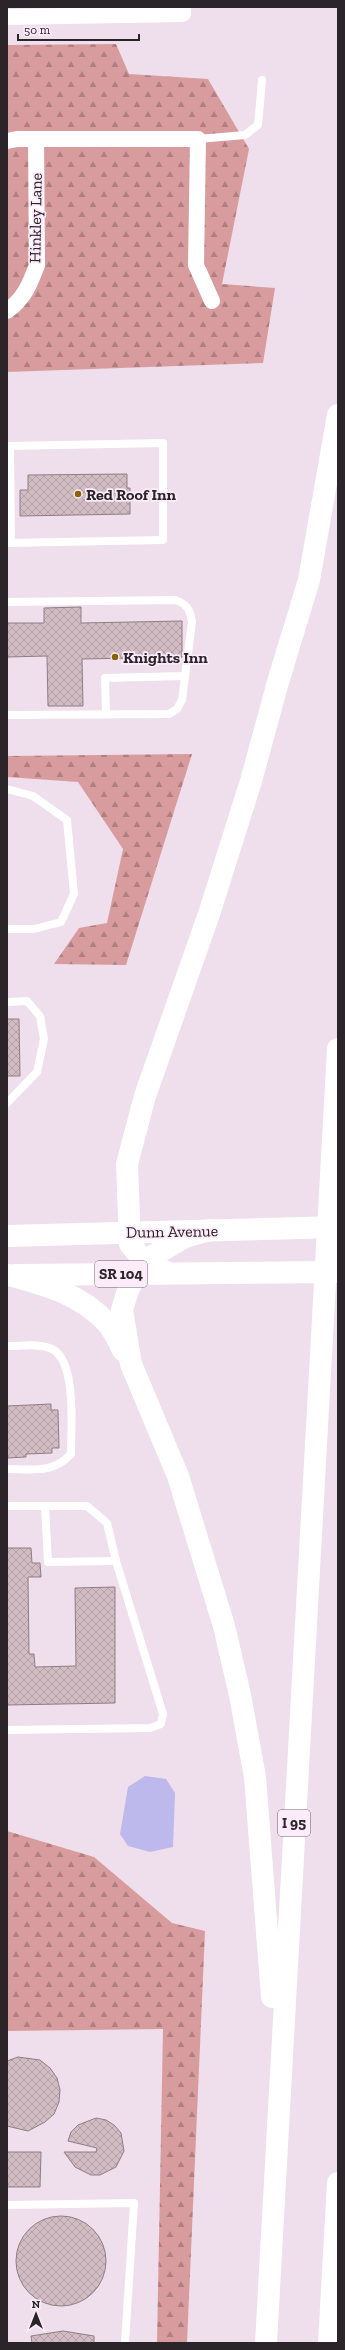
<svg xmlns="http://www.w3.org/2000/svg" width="345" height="2350" font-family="'Zilla Slab',serif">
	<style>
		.forest { fill: url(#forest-firs) }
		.water { fill: #beb9ed }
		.building { fill: url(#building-cross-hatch); stroke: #907d84 }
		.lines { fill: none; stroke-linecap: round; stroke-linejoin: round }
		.service { stroke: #fff; stroke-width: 8 }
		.minor { stroke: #fff; stroke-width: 16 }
		.primary { stroke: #fff; stroke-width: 22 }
		.motorway { stroke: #fff; stroke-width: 22 }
		.poi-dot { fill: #8a6403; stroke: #fcebf9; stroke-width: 1.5 }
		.labels { text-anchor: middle; stroke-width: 3.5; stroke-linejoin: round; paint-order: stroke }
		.shield { fill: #fcebf9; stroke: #6a6068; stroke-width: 1 }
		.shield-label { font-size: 15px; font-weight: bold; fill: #2b252a }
		.street-label { font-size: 16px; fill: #2b252a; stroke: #fcebf9 }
		.poi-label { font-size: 16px; font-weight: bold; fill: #2b252a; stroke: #fcebf9; text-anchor: start }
	</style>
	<defs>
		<pattern id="forest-firs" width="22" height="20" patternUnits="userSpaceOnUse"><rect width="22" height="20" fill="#d99c9e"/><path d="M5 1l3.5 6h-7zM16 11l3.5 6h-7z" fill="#b07f81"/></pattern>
		<pattern id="building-cross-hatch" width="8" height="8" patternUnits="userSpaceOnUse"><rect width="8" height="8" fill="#d1bcc3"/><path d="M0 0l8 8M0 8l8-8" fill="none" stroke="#b4a1a8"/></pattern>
	</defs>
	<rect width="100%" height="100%" fill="#efdeeb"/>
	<g class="forest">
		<path d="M116,44L129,74L208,79L249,149L222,284L275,288L263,363L7,372V45Z"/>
		<path d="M192,754L126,965L54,964L79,928L107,923L123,849L78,782L7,777V756Z"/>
		<path d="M7,1831L94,1857L172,1923L205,1931L187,2343H157L163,2029L7,2031Z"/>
	</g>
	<path class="water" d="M145,1776L166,1779L175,1793L173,1847L150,1852L128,1846L120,1834L128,1787Z"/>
	<g class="building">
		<path d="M127,474V488H130V514L20,516V490H28V475Z"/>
		<path d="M81,607V623L182,621V657L82,659L83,706H48L47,656L7,657V623H44V608Z"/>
		<path d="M7,1019H19L20,1076H7Z"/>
		<path d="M51,1404V1410H58L59,1448H52V1453L26,1454V1457L7,1458V1406Z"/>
		<path d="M7,1548H31L32,1563H40L41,1577H28L29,1654H34L35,1667L76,1666L75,1588L115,1587V1703L7,1705Z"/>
		<path d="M18,2057L40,2060L50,2068L57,2078L60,2090L59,2102L54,2114L45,2122L28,2131L7,2126V2061Z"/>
		<path d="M96,2118L106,2120L114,2125L121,2133L124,2151L116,2167L100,2175H91L75,2167L64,2152H96L97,2148L68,2141L71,2132L78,2125Z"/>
		<path d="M7,2152H41L40,2187H7Z"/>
		<circle cx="61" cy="2261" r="45"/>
		<path d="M63,2331L94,2336V2343H32L31,2336Z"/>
	</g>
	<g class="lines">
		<g class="service">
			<path d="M198,139L245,135L258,125L262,80"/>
			<path d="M7,543L163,540V443L10,446L11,543"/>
			<path d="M7,602L175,600C187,604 190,609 192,622L182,700L177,709L169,714L7,715"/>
			<path d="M106,714L105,678L185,676"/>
			<path d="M7,789L33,796L67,820L74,894L61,922L34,929H7"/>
			<path d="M7,1002L27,1001L40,1016L44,1039L37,1072L7,1103"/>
			<path d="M7,1346C22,1346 39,1343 52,1349C77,1361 71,1430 71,1454C53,1474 32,1469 7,1469"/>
			<path d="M7,1506H87L107,1523L116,1561L163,1714L161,1724L150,1728L7,1730"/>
			<path d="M45,1506L48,1562L116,1561"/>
			<path d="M7,2205L134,2203L125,2343"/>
		</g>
		<g class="minor">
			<path d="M7,17L183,14V7"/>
			<path d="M7,141L17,139H198L196,265L212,301"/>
			<path d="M7,311C24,299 30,284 37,265L36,139"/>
		</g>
		<g class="primary">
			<path d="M7,1236L338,1227"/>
			<path d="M16,1275L338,1272"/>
		</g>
		<g class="motorway">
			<path d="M210,1230L185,1237L144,1261L128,1290L122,1310L131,1364L178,1476L224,1626L240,1695L255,1777L272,1997"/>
			<path d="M168,1273L144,1261L130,1244L127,1164L145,1096L209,914L251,781L278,682L309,580L338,415"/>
			<path d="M9,1275C46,1285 81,1294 108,1324C114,1331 119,1342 123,1350"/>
			<path d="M266,2343L338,1049"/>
			<path d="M329,2343L338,2183"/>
		</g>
	</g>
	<g class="poi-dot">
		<circle cx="78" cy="494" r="4"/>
		<circle cx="115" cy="657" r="4"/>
	</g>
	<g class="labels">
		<g class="shield">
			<rect x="95" y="1261" width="52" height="26" rx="3"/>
			<rect x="278" y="1810" width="32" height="26" rx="3"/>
		</g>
		<g class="shield-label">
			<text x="121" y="1279">SR 104</text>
			<text x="294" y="1828">I 95</text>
		</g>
		<g class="street-label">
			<text transform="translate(35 218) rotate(-89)" y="6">Hinkley Lane</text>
			<text transform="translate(172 1231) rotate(-1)" y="6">Dunn Avenue</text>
		</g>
		<g class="poi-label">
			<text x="86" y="500">Red Roof Inn</text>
			<text x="123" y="663">Knights Inn</text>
		</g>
	</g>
	<rect width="345" height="2350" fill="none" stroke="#2b252a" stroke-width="16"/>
	<g transform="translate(36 2314)" stroke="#fcebf9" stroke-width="3" paint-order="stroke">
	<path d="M0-3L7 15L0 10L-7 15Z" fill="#2b252a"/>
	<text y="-6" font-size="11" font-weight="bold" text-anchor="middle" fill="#2b252a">N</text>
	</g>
	<path d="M18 34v6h121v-6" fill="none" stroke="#2b252a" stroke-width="2"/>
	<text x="24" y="34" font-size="12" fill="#2b252a" stroke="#fcebf9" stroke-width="3" paint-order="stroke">50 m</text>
</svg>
